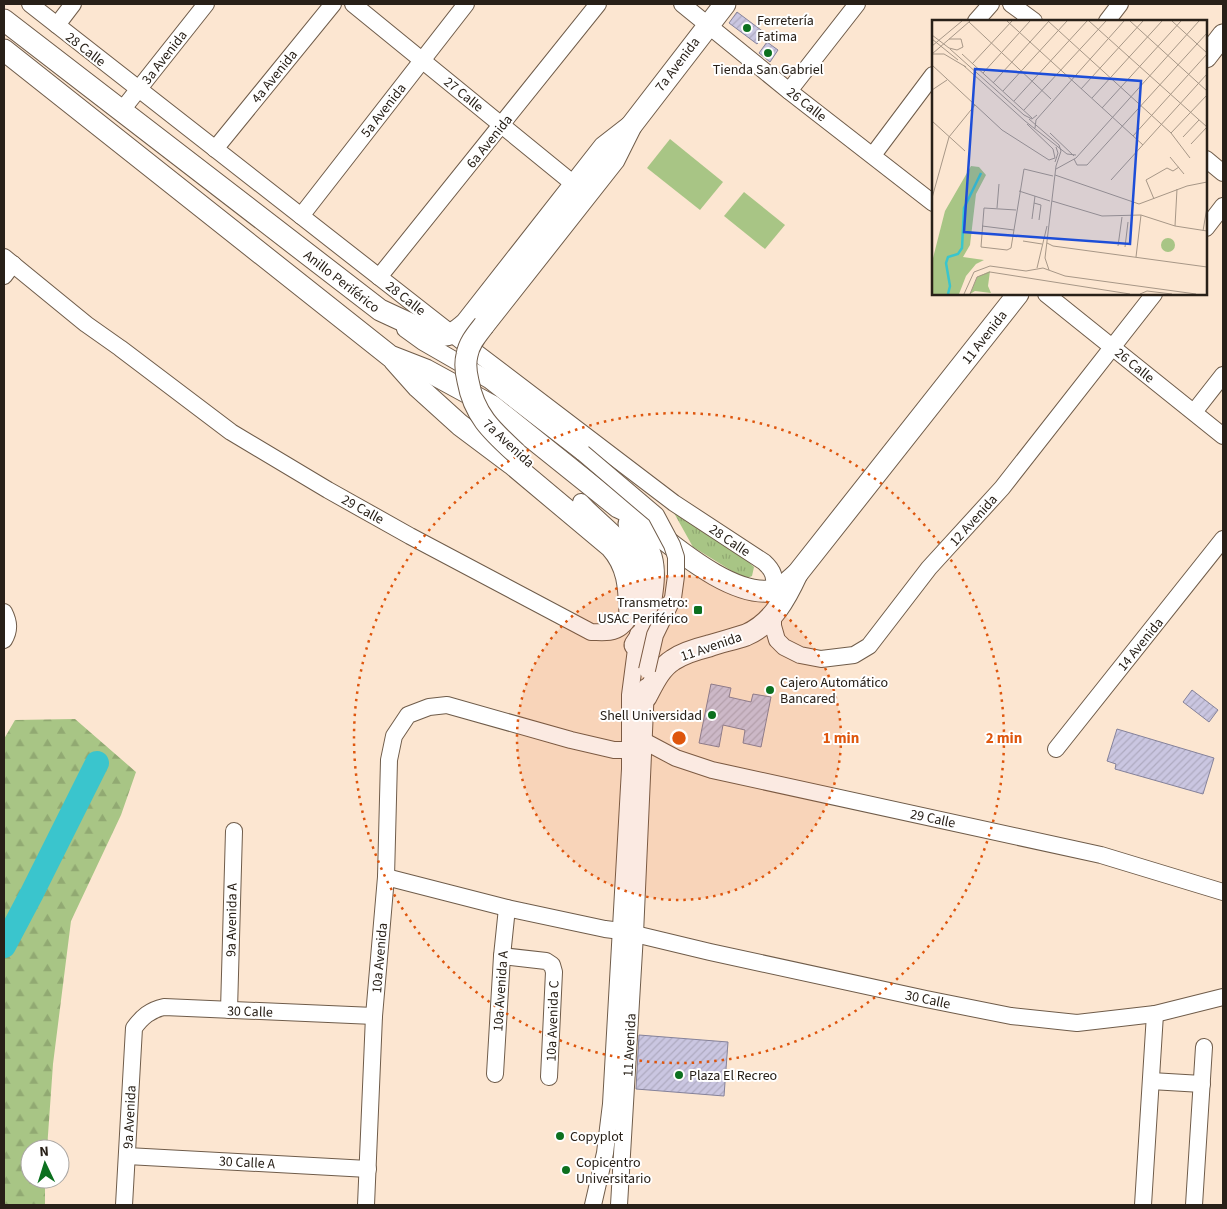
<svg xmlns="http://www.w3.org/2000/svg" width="1227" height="1209" font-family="'Source Sans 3',sans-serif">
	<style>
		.grass { fill: url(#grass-tufts) }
		.forest { fill: url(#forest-firs) }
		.pitch { fill: #a8c585 }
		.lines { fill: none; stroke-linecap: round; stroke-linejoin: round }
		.river { stroke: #3ac5cd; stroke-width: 24 }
		.building { fill: url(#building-hatch); stroke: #85829a }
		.minor-casing { stroke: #6f5c4a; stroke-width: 18 }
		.major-casing { stroke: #6f5c4a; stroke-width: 23 }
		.minor { stroke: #fff; stroke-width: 16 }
		.major { stroke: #fff; stroke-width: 21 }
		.minor-bridge-casing { stroke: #6f5c4a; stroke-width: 18; stroke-linecap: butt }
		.major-bridge-casing { stroke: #6f5c4a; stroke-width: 23; stroke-linecap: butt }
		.minor-bridge { stroke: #fff; stroke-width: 16 }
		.major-bridge { stroke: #fff; stroke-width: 21 }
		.ring { fill: none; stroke: #de560d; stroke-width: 2.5; stroke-dasharray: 2.5 5 }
		.poi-dot { fill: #0c701f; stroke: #fff; stroke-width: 2 }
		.labels { text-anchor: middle; stroke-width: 4; stroke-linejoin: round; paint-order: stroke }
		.poi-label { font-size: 14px; fill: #282018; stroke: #fff; text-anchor: start }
		.street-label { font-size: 14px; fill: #282018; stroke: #fff }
		.inset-river { fill: none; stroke: #3ac5cd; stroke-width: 2.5 }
		.inset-road { fill: none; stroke: #a79787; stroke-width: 1 }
		.view { fill: #1d4ed8; fill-opacity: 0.15; stroke: #1d4ed8; stroke-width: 2.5 }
		.inset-edge { fill: none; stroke: #282018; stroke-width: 2.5 }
		.centre { fill: #de560d; stroke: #fff; stroke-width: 2.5 }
		.ring-label { font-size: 15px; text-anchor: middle; font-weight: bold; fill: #de560d; stroke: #fff; stroke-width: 4; stroke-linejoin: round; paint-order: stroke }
	</style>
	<defs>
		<pattern id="grass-tufts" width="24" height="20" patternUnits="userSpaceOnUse" patternTransform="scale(1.25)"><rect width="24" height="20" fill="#a8c585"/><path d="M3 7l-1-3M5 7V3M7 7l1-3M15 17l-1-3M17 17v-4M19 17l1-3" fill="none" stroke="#91a972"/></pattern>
		<pattern id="forest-firs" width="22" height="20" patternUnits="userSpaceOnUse" patternTransform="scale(1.25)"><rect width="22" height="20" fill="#a8c585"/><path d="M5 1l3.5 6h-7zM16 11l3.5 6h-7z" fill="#91a972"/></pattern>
		<pattern id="building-hatch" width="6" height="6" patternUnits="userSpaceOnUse" patternTransform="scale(1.25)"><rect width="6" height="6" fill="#cac6e1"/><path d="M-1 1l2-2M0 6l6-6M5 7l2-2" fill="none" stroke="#aeaac0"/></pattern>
	</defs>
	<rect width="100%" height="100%" fill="#fce6d1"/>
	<path class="grass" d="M660,500L737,551L754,567L752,576L743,580L732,571L693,547L674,513Z"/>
	<path class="forest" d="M75,719L136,772L121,815L71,921L53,1064L47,1149H30V1179H45V1205H4V739L15,720Z"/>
	<g class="pitch">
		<path d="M670,139L723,182L700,210L647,168Z"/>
		<path d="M744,192L785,225L765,249L724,216Z"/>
	</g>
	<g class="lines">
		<path class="river" d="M4,946L32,893L97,763"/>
	</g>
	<g class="building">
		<path d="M737,12L765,33L757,44L729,23Z"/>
		<path d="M767,42L778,50L770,62L759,53Z"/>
		<path d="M711,684L731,688L729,697L751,702L753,694L771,697L761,747L743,743L745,730L723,725L719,747L699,743Z"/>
		<path d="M1192,690L1218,710L1209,722L1183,702Z"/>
		<path d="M1117,729L1214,758L1203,794L1115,769L1116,764L1107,761Z"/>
		<path d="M639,1035L728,1042L724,1096L636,1089Z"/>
	</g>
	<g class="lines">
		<g class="minor-casing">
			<g id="minor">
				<path d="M30,4L452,334L674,503L764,562C774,571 775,577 774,590"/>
				<path d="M353,4L575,185"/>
				<path d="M682,4L789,91L933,203"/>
				<path d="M1011,4L1034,21"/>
				<path d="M976,21L991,4"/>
				<path d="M1107,21L1120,4"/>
				<path d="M57,25L73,4"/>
				<path d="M789,91L857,4"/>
				<path d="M122,110L206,4"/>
				<path d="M215,149L333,4"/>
				<path d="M873,155L933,75"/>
				<path d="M1206,159L1223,173"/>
				<path d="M301,216L466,4"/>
				<path d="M1206,228L1223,206"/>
				<path d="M4,257L86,324L120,348L231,432L328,490L410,536L591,632C601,632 613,634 621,627C637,615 642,572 632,555C619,534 597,520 581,502"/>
				<path d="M4,276L13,264"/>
				<path d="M379,277L598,4"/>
				<path d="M1046,294L1223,436"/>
				<path d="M405,329L423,342L489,380L583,453"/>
				<path d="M1194,412L1223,375"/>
				<path d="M4,612C9,622 10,630 4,640"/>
				<path d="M773,614V626L777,640L784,647L800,655L821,659L854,655L869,646L929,568L1002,488L1154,294"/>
				<path d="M644,741L676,758L712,770L1101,855L1223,892"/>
				<path d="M1056,749L1223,539"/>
				<path d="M386,877L507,908L605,929L621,931"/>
				<path d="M635,934L710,952L926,999L1011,1016L1077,1023L1155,1014L1223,997"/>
				<path d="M502,956L546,961L552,965L554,972L549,1077"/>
				<path d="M229,1010L234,831"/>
				<path d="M495,1074L502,956L507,908"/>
				<path d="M1151,1081L1202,1084"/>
				<path d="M127,1156L368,1169"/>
				<path d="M124,1205L134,1028C142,1017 150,1010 164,1007L374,1016"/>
				<path d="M366,1205L374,1016L386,877L389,760L394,736L408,715L429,707L447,705L571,740L614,750H631"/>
				<path d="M593,1205L605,1153L611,1104L630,769V695L638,634"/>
				<path d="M619,1205L635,934L646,687"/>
				<path d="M1143,1205L1155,1014"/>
				<path d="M1194,1205L1204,1047"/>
			</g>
		</g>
		<g class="major-casing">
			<g id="major">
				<path d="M4,20L380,310L434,335C448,338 456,332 466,323L604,147L631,126"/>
				<path d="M4,50L390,356L426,370L492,406L618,507C633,513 643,523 656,533C684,555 738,599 775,590C784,587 790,580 797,574"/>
				<path d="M1206,57L1223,35"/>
				<path d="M484,325L614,160L631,126L725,4"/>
				<path d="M394,360L418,387L460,425L512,464L611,547C629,567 629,589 630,615"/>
				<path d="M629,524C657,552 656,568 650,606C649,613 648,622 645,629C643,634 638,640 635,645"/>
				<path d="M646,697C653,684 660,668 673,660C683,653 697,649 709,646C721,642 734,639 746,635C772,624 786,598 797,574L1018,294"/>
			</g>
		</g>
		<use href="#minor" class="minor"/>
		<use href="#major" class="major"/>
		<g class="minor-bridge-casing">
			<path id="minor-bridge" d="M583,453L656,515L672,545L676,557V576L673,598L655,635L647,670"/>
		</g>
		<g class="major-bridge-casing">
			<path id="major-bridge" d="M484,325C477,334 469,343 467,355C465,363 466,373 468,381C474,415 492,431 516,453"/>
		</g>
		<use href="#minor-bridge" class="minor-bridge"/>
		<use href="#major-bridge" class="major-bridge"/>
	</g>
	<circle cx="679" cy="738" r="162" fill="#de560d" fill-opacity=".12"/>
	<g class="ring">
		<circle cx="679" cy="738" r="162"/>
		<circle cx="679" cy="738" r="325"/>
	</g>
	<g class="poi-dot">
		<circle cx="747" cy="28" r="5"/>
		<circle cx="768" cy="53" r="5"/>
		<rect x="693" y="605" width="10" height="10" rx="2.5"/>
		<circle cx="770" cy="690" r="5"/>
		<circle cx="712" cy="715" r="5"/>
		<circle cx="679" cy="1075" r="5"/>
		<circle cx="560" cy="1136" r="5"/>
		<circle cx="566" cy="1170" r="5"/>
	</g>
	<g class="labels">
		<g class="poi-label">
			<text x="757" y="25">Ferretería<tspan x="757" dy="16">Fatima</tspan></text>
			<text x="768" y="74" text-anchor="middle">Tienda San Gabriel</text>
			<text x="688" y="607" text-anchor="end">Transmetro:<tspan x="688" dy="16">USAC Periférico</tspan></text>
			<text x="780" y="687">Cajero Automático<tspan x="780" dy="16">Bancared</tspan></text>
			<text x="702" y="720" text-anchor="end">Shell Universidad</text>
			<text x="689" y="1080">Plaza El Recreo</text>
			<text x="570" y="1141">Copyplot</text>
			<text x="576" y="1167">Copicentro<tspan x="576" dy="16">Universitario</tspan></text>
		</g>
		<g class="street-label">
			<text transform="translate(86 49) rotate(38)" y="5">28 Calle</text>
			<text transform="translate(164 57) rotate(-52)" y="5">3a Avenida</text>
			<text transform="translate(677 64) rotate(-53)" y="5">7a Avenida</text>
			<text transform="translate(274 76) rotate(-51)" y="5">4a Avenida</text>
			<text transform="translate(464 94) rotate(39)" y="5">27 Calle</text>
			<text transform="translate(807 104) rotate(38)" y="5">26 Calle</text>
			<text transform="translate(383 110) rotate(-52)" y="5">5a Avenida</text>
			<text transform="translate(489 141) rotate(-51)" y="5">6a Avenida</text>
			<text transform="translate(342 281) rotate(38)" y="5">Anillo Periférico</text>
			<text transform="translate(406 298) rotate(38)" y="5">28 Calle</text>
			<text transform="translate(984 337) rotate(-52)" y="5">11 Avenida</text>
			<text transform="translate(1135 365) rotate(39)" y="5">26 Calle</text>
			<text transform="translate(509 443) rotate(43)" y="5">7a Avenida</text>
			<text transform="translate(363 509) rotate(29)" y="5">29 Calle</text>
			<text transform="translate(973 520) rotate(-48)" y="5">12 Avenida</text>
			<text transform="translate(730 540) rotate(34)" y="5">28 Calle</text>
			<text transform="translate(1140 644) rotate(-51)" y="5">14 Avenida</text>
			<text transform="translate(711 646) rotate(-19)" y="5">11 Avenida</text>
			<text transform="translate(933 818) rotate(12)" y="5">29 Calle</text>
			<text transform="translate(231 920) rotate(-89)" y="5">9a Avenida A</text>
			<text transform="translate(379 958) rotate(-85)" y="5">10a Avenida</text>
			<text transform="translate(500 991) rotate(-86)" y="5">10a Avenida A</text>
			<text transform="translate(928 999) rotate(12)" y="5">30 Calle</text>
			<text transform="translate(250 1011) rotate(2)" y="5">30 Calle</text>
			<text transform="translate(552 1021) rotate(-88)" y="5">10a Avenida C</text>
			<text transform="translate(629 1045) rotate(-87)" y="5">11 Avenida</text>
			<text transform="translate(129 1117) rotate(-87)" y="5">9a Avenida</text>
			<text transform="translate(247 1162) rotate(3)" y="5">30 Calle A</text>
		</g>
	</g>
	<g transform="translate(932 20)">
		<rect width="275" height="275" fill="#fce6d1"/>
		<path d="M39,146L47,147L54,155L44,174L38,225L31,237L52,240L44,244L34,256L27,274H0V242L13,191Z" fill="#a8c585"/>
		<path d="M58,251L56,266L59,273L43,271L38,274L45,257Z" fill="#a8c585"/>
		<path d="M229 225a7 7 0 1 1 14 0a7 7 0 1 1-14 0Z" fill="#a8c585"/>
		<path class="inset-river" d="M16,274L18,266L14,243L16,237L26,234L30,228L32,188L49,153"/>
		<path class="inset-road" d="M75,1L211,125M116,1L239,113L258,138M157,1L275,107M198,1L275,71M240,1L275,33M37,2L119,79M0,15L17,28L25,30L31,27L29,19H17M0,19L26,40M0,26L30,1M18,29L92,95L100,99L105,95M0,34L38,1M0,34H12L34,47M30,34L100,98M40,44L80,1M0,45L70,110L117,140L123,138M31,45L93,101L135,134L144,135M51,53L98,1M61,63L117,1M149,69L211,1M0,70L15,60M71,71L135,1M160,78L230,1M82,81L155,1M170,88L249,1M92,90L174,1M97,99L127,125L129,131L124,146L113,238L117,250M0,101L33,131M95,104L121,129L123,138M103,108L104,100L192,1M118,113L142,136M239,113L275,75M201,116L275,34M251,117L267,100M259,124L275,107M238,137L252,154M142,139L145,145H155L275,13M123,142L126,133L124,127M124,149L144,138L267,1M123,155L207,184L255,166L275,162M179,160L275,54M87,171L118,181M0,178L17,117L43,85M222,179L214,160L235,148L241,151L247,147M120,181L170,196L209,195L243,206L275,211M102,183L109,185L107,200M65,188L67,164M84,190L52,188L49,227L75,230L79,228L92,149L121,156M100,199L103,176M50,206L82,210M243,206L245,169M271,211L275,187M91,221L110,224M115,223L121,226L275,247M186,226L190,197M193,227L196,202M204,237L209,195M105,248L115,206M32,274L42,252L58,246L94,251L111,248L133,256L264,274M38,274L45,257L58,252L198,274M208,274L215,271L240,274"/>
		<path class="view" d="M43,49L209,61L198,224L32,212Z"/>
		<rect width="275" height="275" class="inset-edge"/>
	</g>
	<circle cx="679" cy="738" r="8" class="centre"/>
	<g class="ring-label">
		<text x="841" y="743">1 min</text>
		<text x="1004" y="743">2 min</text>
	</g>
	<rect width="1227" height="1209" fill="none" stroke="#282018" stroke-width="10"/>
	<g transform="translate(45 1164) rotate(356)"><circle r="24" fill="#ffffff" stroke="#a9a6a3"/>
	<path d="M0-4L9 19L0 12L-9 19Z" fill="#0c701f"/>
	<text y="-8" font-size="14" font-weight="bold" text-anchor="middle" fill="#282018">N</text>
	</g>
</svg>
